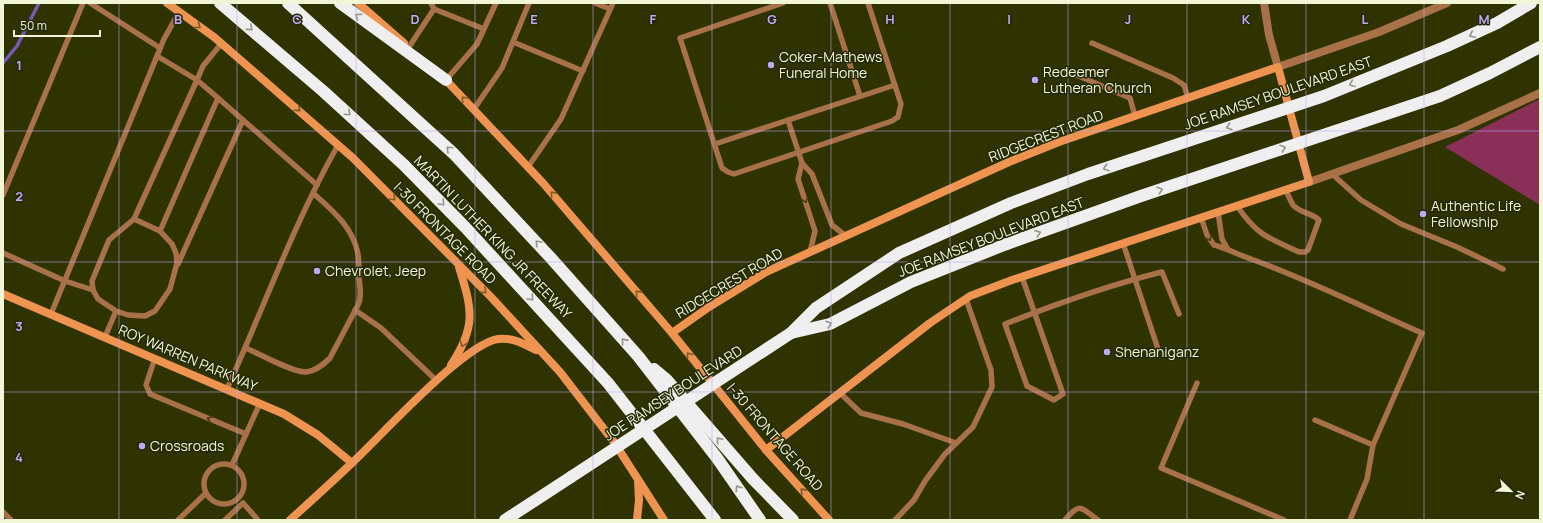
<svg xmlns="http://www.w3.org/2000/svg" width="1543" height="523" font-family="Manrope,sans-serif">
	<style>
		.green { fill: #8a3058 }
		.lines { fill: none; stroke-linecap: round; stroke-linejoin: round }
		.stream { stroke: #775ab6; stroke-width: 3.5 }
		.lane { stroke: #a97148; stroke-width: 5.5 }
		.street { stroke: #a97148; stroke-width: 8 }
		.secondary { stroke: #ee9450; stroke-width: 8 }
		.highway { stroke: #efefef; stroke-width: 12 }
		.highway-bridge { stroke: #efefef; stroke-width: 12 }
		.oneway { stroke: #949687 }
		.oneway2 { stroke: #7f5928 }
		.oneway3 { stroke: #453b17 }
		.grid { fill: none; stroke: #bda9f5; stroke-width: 1; stroke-opacity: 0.55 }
		.poi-dot { fill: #bda9f5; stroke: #242907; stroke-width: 1.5 }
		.labels { text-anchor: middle; stroke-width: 3; stroke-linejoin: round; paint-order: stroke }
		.poi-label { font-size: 14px; fill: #f0f6d6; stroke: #242907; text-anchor: start }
		.street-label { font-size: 14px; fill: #f0f6d6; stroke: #242907 }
		.grid-label { font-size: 13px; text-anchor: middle; font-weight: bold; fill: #bda9f5; stroke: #242907; stroke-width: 3; stroke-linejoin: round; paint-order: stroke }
	</style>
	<rect width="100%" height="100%" fill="#2e3301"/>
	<path class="green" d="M1540,99V205L1445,147Z"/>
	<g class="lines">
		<path class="stream" d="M3,63L17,46L39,3"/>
		<g class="lane">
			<path d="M90,3L160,48"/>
			<path d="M595,3L610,9"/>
			<path d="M783,3L680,38L722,168L728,172L734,174L892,121L898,117L901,104L868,3"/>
			<path d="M830,3L860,96"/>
			<path d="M434,9L484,29"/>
			<path d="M513,42L583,71"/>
			<path d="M1092,43L1173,78L1184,85L1188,98"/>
			<path d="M409,47L434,9L431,3"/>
			<path d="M157,56L197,80L218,98L160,231L172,244L176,253L177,263L170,289L155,311L145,316L128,315L116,311L98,299L93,290L92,281L109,240L134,219L197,80L203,66L221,44"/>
			<path d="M1067,71L1130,98L1135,116"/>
			<path d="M446,80L477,44L496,3"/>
			<path d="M474,109L502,68L529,3"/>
			<path d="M243,120L317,185"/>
			<path d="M788,120L802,163L812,174L832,225L846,236"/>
			<path d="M715,144L895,85"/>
			<path d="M802,163L798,179L815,231L810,252"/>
			<path d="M528,167L561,119L613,3"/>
			<path d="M1332,174L1361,200L1401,224L1457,247L1503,269"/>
			<path d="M3,195L83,3"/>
			<path d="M1237,206C1258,236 1267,237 1299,252H1305L1308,250L1319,220C1312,213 1300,213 1293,205C1290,200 1288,194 1285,189"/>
			<path d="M1218,212L1222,239L1227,248"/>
			<path d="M1201,217L1207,235L1214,245C1227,248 1238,255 1251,259C1309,280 1365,308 1422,333L1373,445L1367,479L1350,520"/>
			<path d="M134,219L160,231"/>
			<path d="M1123,243L1158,349"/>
			<path d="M3,253L65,281L93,290"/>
			<path d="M178,264L243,120L218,98"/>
			<path d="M1022,277L1063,394L1054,400L1027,386L1005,324C1056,304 1109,285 1162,272L1179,314"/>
			<path d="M355,310L381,328L437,381"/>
			<path d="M51,314L164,39L179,12"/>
			<path d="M105,337L116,311"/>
			<path d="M246,348C259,354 294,373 306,372C316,371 323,365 330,358L358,305C362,297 360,287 359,278C359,270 359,261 358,254C353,227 332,210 313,193"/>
			<path d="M155,358L146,385L150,394L246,434"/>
			<path d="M1197,383L1161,468L1284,520"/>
			<path d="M227,389C264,307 294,223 338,145"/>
			<path d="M840,393L861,413L903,424L956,443"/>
			<path d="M1315,420L1373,445"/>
			<circle cx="224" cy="484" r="20"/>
			<path d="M232,465L260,403"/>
			<path d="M3,512L11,520"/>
			<path d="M178,520L206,493"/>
			<path d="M225,520L243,503L258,520"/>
			<path d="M895,520L914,500L925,481L945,454L973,427L992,387L991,370L966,299"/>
			<path d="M1065,520C1080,502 1080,507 1098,520"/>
		</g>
		<g class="street">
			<path d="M1264,3L1269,35L1278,67L1379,32L1447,3"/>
			<path d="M1309,182L1458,130L1540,93"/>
		</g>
		<g class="secondary">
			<path d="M167,3L214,37L353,158L491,297L560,372L614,442L664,520"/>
			<path d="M358,3L404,43"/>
			<path d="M443,77L543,183L672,333L766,450L829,520"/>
			<path d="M3,294L284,414L318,435L352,463"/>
			<path d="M672,333L709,307L766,272L1009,162L1059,142L1278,67L1309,182L1012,280L970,296L930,323L766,450"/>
			<path d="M451,365C477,326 472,309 459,267"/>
			<path d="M290,520C311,501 332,482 353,462C382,435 464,344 498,339C512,337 524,344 536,350"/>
			<path d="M637,520L639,500L638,480"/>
		</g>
		<g class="highway">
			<path d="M220,3L323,91L404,165L465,227L608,383L715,520"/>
			<path d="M288,3L454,154L550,257L638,356L717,458L760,520"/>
			<path d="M340,3L446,80"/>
			<path d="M791,333L816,308L899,253L1011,203L1088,174L1324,96L1447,46L1497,23L1531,3"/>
			<path d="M791,333L830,324L911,282L1004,245L1141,196L1440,96L1490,73L1540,47"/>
			<path d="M654,369L666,379L753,479L793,520"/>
			<path d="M505,520L571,477"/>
		</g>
		<path class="highway-bridge" d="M571,477L791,333"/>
	</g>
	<defs><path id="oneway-chevron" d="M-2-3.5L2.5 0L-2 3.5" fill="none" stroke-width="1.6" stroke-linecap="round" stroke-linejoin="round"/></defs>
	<g class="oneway">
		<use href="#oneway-chevron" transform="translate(358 16) rotate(-144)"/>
		<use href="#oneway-chevron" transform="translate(250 28) rotate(40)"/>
		<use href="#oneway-chevron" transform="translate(1472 35) rotate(155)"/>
		<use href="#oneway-chevron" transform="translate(1352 84) rotate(158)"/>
		<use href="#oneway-chevron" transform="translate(348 113) rotate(43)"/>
		<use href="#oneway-chevron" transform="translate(1229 127) rotate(162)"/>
		<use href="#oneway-chevron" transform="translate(1283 148) rotate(-19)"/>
		<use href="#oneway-chevron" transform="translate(449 149) rotate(-137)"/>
		<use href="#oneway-chevron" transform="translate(1106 168) rotate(162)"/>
		<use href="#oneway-chevron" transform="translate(1160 190) rotate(-19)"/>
		<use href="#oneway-chevron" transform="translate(442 203) rotate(45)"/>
		<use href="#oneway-chevron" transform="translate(1038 233) rotate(-20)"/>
		<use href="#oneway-chevron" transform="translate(538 243) rotate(-133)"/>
		<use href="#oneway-chevron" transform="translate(531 298) rotate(47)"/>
		<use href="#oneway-chevron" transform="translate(829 324) rotate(-19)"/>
		<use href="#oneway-chevron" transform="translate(624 341) rotate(-132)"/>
		<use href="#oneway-chevron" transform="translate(719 440) rotate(-131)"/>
		<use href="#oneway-chevron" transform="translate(738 488) rotate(-124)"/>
	</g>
	<g class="oneway2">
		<use href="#oneway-chevron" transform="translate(198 26) rotate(36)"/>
		<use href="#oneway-chevron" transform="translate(464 99) rotate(-133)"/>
		<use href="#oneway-chevron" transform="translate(298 109) rotate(42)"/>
		<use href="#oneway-chevron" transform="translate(553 194) rotate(-131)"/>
		<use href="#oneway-chevron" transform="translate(393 198) rotate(46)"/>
		<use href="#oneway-chevron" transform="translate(484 291) rotate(44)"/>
		<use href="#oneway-chevron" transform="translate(638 293) rotate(-131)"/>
		<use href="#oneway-chevron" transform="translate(463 344) rotate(112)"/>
		<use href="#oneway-chevron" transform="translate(689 355) rotate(-128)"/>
		<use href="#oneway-chevron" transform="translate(803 491) rotate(-132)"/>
	</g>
	<g class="oneway3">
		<use href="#oneway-chevron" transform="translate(805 200) rotate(72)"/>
		<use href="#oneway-chevron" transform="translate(1209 238) rotate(59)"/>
		<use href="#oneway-chevron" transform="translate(210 419) rotate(-157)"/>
	</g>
	<path class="grid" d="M119,3V520M237,3V520M356,3V520M475,3V520M593,3V520M712,3V520M831,3V520M950,3V520M1068,3V520M1187,3V520M1306,3V520M1424,3V520M3,131H1540M3,262H1540M3,392H1540"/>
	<g class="poi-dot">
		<circle cx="771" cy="65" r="4"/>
		<circle cx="1035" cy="80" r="4"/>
		<circle cx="1423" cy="214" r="4"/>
		<circle cx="317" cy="271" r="4"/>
		<circle cx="1107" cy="352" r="4"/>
		<circle cx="142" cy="446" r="4"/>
	</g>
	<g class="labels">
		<g class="poi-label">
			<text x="779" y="62">Coker-Mathews<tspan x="779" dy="16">Funeral Home</tspan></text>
			<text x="1043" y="77">Redeemer<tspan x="1043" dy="16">Lutheran Church</tspan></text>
			<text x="1431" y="211">Authentic Life<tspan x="1431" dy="16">Fellowship</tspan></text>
			<text x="325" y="276">Chevrolet, Jeep</text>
			<text x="1115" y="357">Shenaniganz</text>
			<text x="150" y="451">Crossroads</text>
		</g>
		<g class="street-label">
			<text transform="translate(1278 93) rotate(-19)" y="5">JOE RAMSEY BOULEVARD EAST</text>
			<text transform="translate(1046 136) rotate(-21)" y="5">RIDGECREST ROAD</text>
			<text transform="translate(445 233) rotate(45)" y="5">I-30 FRONTAGE ROAD</text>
			<text transform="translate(493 237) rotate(46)" y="5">MARTIN LUTHER KING JR FREEWAY</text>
			<text transform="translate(991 237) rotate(-21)" y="5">JOE RAMSEY BOULEVARD EAST</text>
			<text transform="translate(729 283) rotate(-31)" y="5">RIDGECREST ROAD</text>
			<text transform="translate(188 358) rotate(23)" y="5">ROY WARREN PARKWAY</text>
			<text transform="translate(673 393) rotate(-33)" y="5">JOE RAMSEY BOULEVARD</text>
			<text transform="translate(775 437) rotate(49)" y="5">I-30 FRONTAGE ROAD</text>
		</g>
	</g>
	<g class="grid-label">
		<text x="178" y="24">B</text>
		<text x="297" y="24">C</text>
		<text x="415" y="24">D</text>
		<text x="534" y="24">E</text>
		<text x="653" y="24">F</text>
		<text x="772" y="24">G</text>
		<text x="890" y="24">H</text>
		<text x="1009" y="24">I</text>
		<text x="1128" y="24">J</text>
		<text x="1246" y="24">K</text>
		<text x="1365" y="24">L</text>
		<text x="1484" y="24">M</text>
		<text x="19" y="70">1</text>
		<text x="19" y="201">2</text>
		<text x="19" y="331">3</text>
		<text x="19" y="462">4</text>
	</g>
	<rect width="1543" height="523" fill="none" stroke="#f0f6d6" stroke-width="8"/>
	<g transform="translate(1511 491) rotate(113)" stroke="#242907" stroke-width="3" paint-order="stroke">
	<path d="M0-3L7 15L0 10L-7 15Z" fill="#f0f6d6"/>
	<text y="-6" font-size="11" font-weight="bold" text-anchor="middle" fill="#f0f6d6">N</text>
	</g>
	<path d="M14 30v6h86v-6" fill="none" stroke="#f0f6d6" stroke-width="2"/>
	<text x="20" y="30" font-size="12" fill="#f0f6d6" stroke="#242907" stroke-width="3" paint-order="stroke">50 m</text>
</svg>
